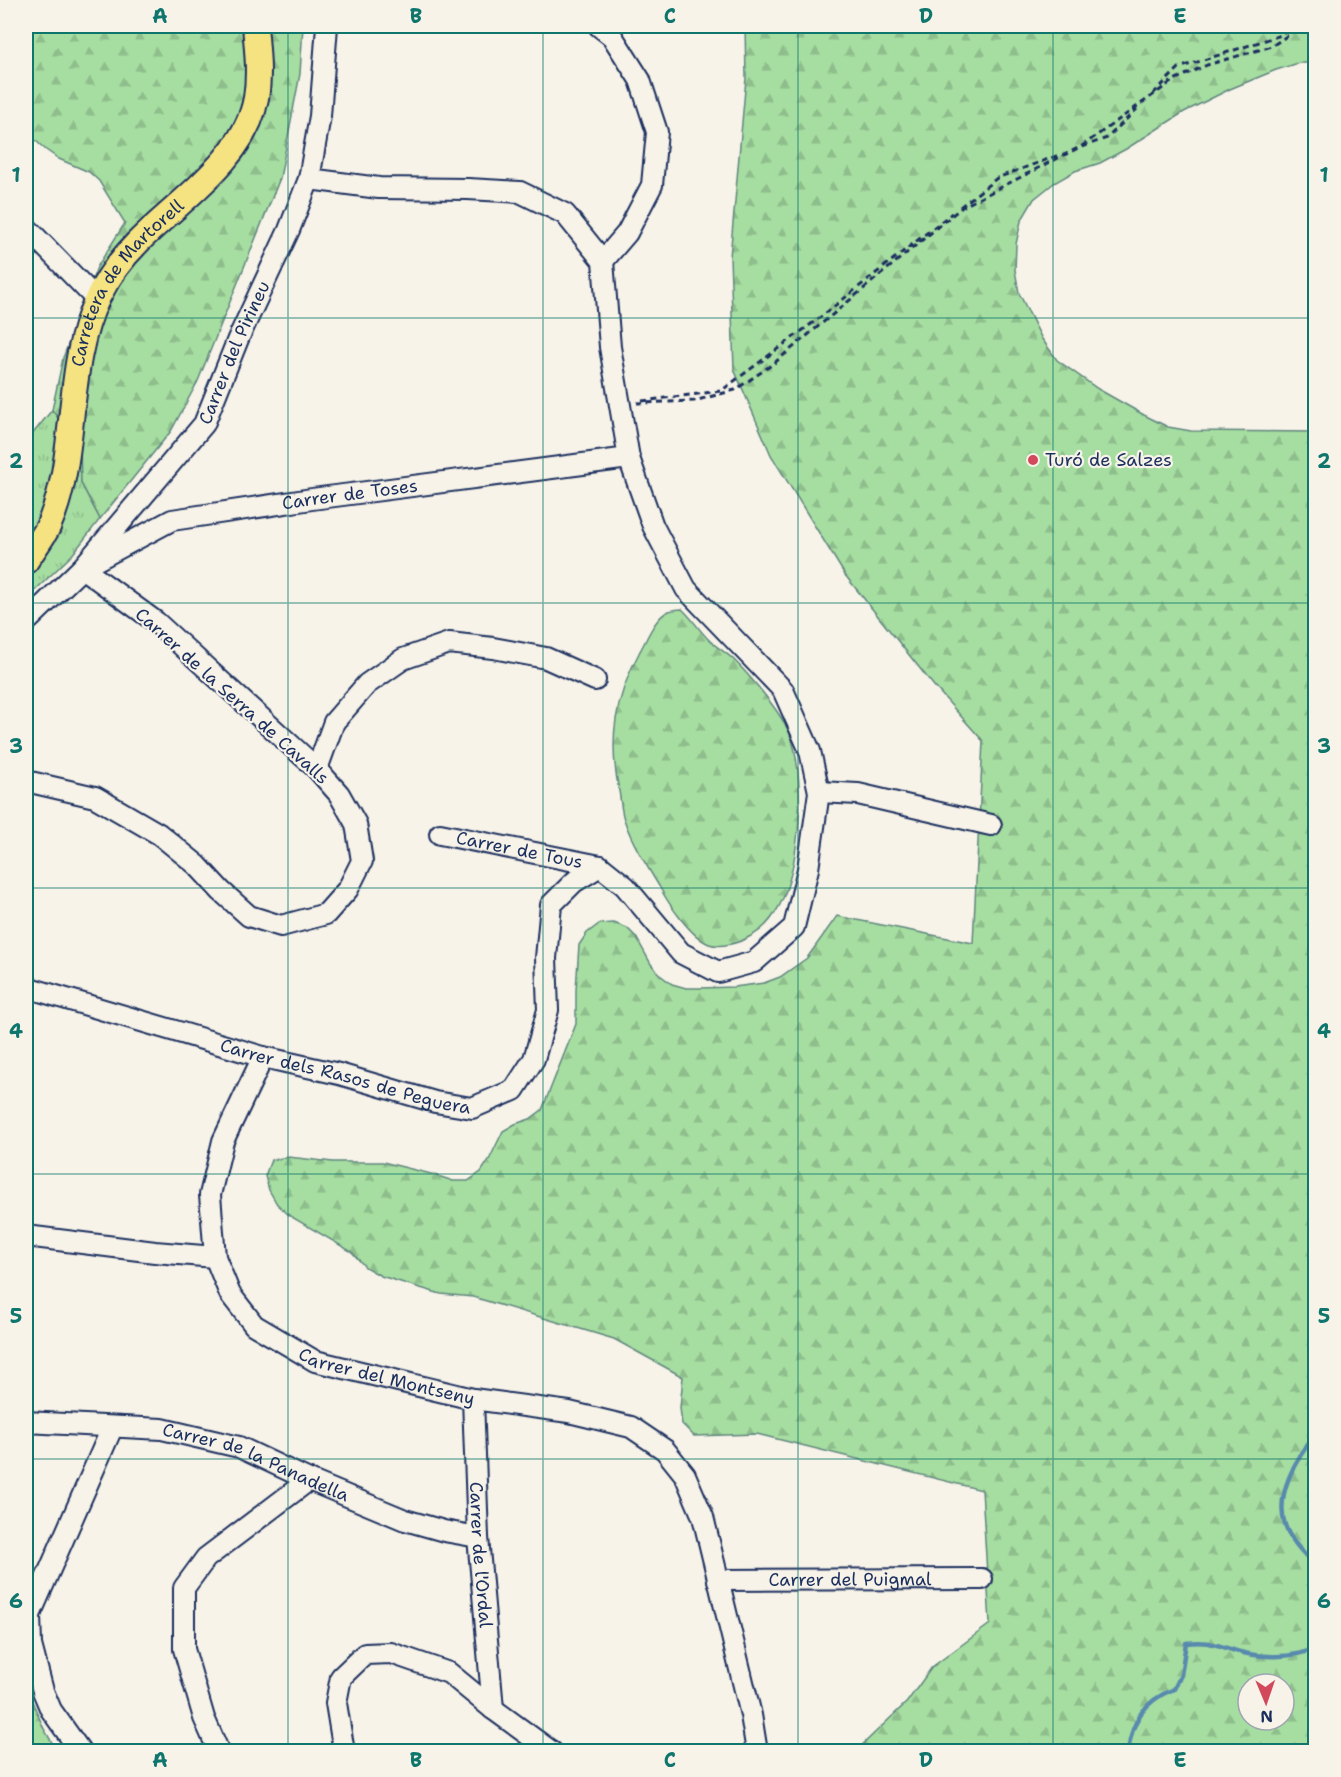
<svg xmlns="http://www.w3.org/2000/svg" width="1341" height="1777" font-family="'Shantell Sans',sans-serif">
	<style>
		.grass { fill: url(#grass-tufts); stroke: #60867f; stroke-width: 1.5 }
		.forest { fill: url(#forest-firs); stroke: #60867f; stroke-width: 1.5; fill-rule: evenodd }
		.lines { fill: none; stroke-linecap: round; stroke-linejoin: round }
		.stream { stroke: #598aae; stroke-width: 4.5 }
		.minor-casing { stroke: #1b2f5e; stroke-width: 24 }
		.major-casing { stroke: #1b2f5e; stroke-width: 28 }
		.path { stroke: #1b2f5e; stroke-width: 3; stroke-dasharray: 6 4.5; stroke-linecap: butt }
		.minor { stroke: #f7f3e8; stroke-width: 20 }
		.major { stroke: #f5e382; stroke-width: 24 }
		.grid { fill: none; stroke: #0f766e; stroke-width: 1.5; stroke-opacity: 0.55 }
		.poi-dot { fill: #d1495b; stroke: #f7f3e8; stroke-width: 2 }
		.labels { text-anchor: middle; stroke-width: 4.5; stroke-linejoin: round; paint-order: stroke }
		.street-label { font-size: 18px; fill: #1b2f5e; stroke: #f7f3e8 }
		.poi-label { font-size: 18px; fill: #1b2f5e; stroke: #f7f3e8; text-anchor: start }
		.neatline { fill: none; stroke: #0f766e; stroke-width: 2 }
		.grid-label { font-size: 20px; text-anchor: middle; font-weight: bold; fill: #0f766e }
	</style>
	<defs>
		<pattern id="grass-tufts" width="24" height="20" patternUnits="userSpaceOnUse" patternTransform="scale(1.5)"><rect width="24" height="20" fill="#a6dda0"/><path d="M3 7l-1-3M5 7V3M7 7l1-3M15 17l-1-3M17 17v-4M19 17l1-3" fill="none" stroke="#8ebe8c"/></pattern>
		<pattern id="forest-firs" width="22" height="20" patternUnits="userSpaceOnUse" patternTransform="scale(1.5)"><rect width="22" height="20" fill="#a6dda0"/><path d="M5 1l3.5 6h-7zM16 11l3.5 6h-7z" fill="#8ebe8c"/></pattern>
	</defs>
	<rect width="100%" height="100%" fill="#f7f3e8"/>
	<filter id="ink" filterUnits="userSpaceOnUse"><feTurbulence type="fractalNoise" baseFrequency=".0167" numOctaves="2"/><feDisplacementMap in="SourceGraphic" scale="12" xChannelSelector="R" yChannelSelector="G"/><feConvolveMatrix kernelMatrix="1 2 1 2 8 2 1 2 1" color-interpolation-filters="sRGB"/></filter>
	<g filter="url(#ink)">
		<path class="grass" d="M52,410L80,445L81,483L100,519L72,555L26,599V442Z"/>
		<g class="forest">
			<path d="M26,26H303L300,74L280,178L198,381L171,431L100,519L81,483L80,445L52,410L63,358L97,267L125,223L99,181L89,172L59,159L46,150L26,132Z"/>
			<path d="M745,26H1315V63H1299L1276,70L1230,89L1184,112L1126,149L1100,163L1075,171L1054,183L1034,199L1021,221L1016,244L1015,270L1019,293L1042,339L1057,360L1098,389L1144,415L1168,427L1191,431L1315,432V1751H856L907,1702L932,1667L990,1624L982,1490L757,1434L694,1436L682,1424L680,1408L683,1377L614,1339L473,1297L441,1294L417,1287L381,1276L365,1267L352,1252L290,1216L277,1204L269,1190L265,1176L271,1160L288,1157L333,1162H383L435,1175L453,1181H468L481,1172L489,1160L503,1131L515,1124L530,1119L542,1110L576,1024V990L579,945L587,933L599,924L614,923L627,928L636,937L651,964L660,975L672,984L686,988H700L734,987L764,983L780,977L807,958L837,916L973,943L983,741L934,686L845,575L771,455L734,369L730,257L746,78ZM1248,1684H1284V1720H1248Z"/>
			<path d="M682,609C692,618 699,630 709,640C716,647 726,652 734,660C750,676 779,710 789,732C807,773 801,876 775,913C769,923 759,932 749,937C739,943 721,948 709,944C691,937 668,903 659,886C647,866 633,845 625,822C621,813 621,801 619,791C608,739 615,698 640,651C647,639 655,617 669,611C673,610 678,609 682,609Z"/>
			<path d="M26,1687L44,1729L57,1751H26Z"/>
		</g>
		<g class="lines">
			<g class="stream">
				<path d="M1316,1435C1296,1457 1275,1495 1285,1525C1290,1541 1305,1554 1316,1567"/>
				<path d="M1128,1752C1132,1720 1144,1701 1174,1689L1181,1675L1186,1643C1208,1640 1216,1645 1236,1651C1260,1658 1292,1659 1316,1648"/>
			</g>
			<g class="minor-casing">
				<g id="minor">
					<path d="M599,26L612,36L640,80L657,132L652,185L627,233L603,261"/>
					<path d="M26,227L97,300"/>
					<path id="s1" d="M26,622L82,568L204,424L238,339L289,230L309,179L320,116L327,26"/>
					<path d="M317,769L334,722L367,684L403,659L449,643L493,648L546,658L595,680"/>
					<path id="s2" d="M26,781L95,797L159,834L197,865L221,891L249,916L281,926L326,914L348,889L362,861L356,824L339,794L317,769L156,622L82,568L172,520L312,499L629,458"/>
					<path d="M819,792L858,794L991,825"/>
					<path id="s3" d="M440,834L600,866"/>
					<path id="s4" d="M26,987L263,1057L339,1074L435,1102L472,1108L514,1090L534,1059L548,1010L546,958L551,905L574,882L600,866L625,886L681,953L718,972L754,962L794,927L808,869L819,792L810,751L783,690L686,589L653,526L629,458L610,347L603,261L565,214L520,192L468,189L379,188L309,179"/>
					<path id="s5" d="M263,1057L223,1141L210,1195L215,1257L230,1294L254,1325L315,1361L473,1399L569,1412L631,1427L665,1450L685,1475L703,1517L751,1715L757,1752"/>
					<path d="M26,1236L155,1252L215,1257"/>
					<path id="s6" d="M473,1399L478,1537L493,1709"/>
					<path id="s7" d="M26,1422L162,1429L239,1447L309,1480L405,1520L444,1531L478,1537"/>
					<path id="s8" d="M718,1580L982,1579"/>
					<path d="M81,1752L51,1710L43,1691L31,1645L30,1615L112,1428"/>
					<path d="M219,1752L204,1718L184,1649V1588L206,1558L309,1480"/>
					<path d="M344,1752L336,1703L341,1677L365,1654L391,1653L449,1673L493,1709L552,1752"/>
				</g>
			</g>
			<g class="major-casing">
				<g id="major">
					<path id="s9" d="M26,561C33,550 42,539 48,527C80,455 63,369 98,297C108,277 122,258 138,242C179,201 246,158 256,98C260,74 257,49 255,26"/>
				</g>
			</g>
			<g class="path">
				<path d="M1153,94L1179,68L1281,35L1290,26"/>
				<path d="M1082,147L1107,138L1137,109"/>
				<path d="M960,207L997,178L1059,155"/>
				<path d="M642,401L721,391L822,316L952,213"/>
				<path d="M637,403L694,401L735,390L773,364L962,207L1082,146L1174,80L1207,65L1272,46L1301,26"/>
			</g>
			<use href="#minor" class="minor"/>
			<use href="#major" class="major"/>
		</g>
	</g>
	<path class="grid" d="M288,26V1752M543,26V1752M798,26V1752M1053,26V1752M26,318H1316M26,603H1316M26,888H1316M26,1174H1316M26,1459H1316"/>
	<circle class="poi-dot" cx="1033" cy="460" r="6"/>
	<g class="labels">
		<g class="street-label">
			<text dy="6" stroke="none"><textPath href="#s9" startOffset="304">Carretera de Martorell</textPath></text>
			<text dy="6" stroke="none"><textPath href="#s1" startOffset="344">Carrer del Pirineu</textPath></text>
			<text dy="6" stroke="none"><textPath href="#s2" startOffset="1108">Carrer de Toses</textPath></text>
			<text transform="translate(232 696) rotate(42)" y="6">Carrer de la Serra de Cavalls</text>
			<text dy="6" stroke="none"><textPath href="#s3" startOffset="81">Carrer de Tous</textPath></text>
			<text dy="6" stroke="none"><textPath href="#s4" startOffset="332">Carrer dels Rasos de Peguera</textPath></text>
			<text dy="6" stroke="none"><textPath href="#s5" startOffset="434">Carrer del Montseny</textPath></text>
			<text dy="6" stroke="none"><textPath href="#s7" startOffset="236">Carrer de la Panadella</textPath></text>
			<text dy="6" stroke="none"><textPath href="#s6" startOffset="156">Carrer de l'Ordal</textPath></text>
			<text dy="6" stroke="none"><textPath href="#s8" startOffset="132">Carrer del Puigmal</textPath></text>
		</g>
		<g class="poi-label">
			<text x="1045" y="466">Turó de Salzes</text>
		</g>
	</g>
	<rect width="1341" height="1777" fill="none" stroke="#f7f3e8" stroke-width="66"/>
	<g transform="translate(1266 1702) rotate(178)"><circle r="28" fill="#f7f3e8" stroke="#9fa5b1" stroke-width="1.5"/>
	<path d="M0-4.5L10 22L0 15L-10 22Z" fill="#d1495b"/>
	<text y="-9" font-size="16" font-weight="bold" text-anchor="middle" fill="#1b2f5e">N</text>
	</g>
	<rect x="33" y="33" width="1275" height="1711" class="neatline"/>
	<g class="grid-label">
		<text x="160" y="23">A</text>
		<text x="416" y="23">B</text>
		<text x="670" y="23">C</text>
		<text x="926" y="23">D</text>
		<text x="1180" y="23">E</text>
		<text x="16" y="182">1</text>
		<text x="1324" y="182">1</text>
		<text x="16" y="468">2</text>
		<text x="1324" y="468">2</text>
		<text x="16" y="753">3</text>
		<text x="1324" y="753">3</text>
		<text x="16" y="1038">4</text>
		<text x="1324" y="1038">4</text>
		<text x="16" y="1323">5</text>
		<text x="1324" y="1323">5</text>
		<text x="16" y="1608">6</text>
		<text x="1324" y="1608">6</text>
		<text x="160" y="1767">A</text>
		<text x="416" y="1767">B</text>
		<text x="670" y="1767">C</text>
		<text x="926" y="1767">D</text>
		<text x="1180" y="1767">E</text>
	</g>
</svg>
